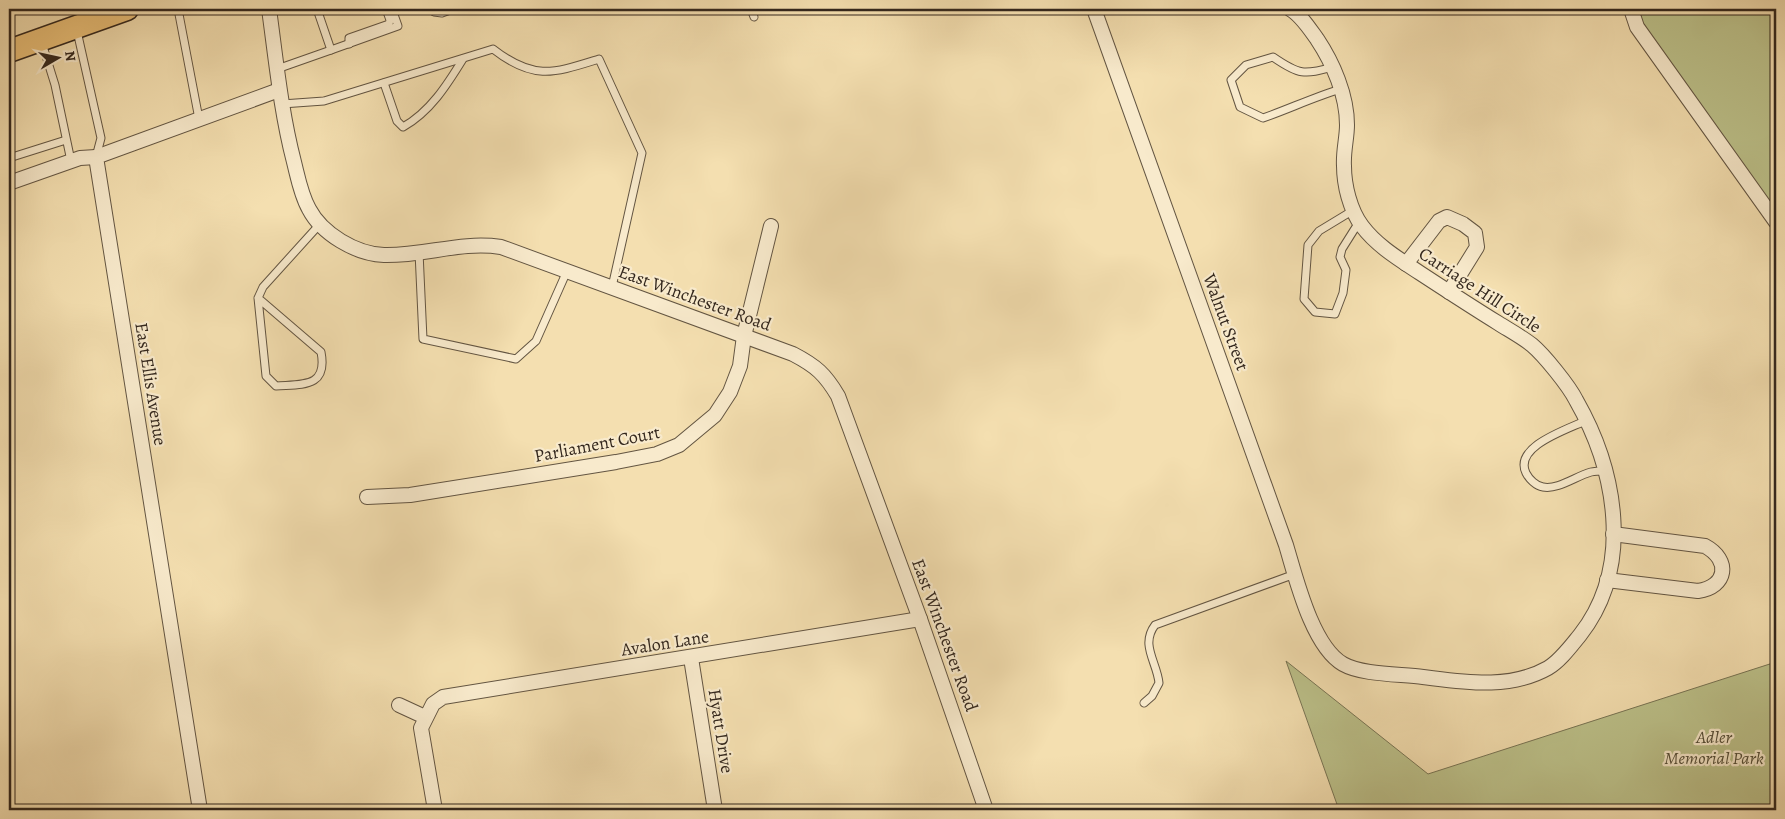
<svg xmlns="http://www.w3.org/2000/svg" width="1785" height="819" font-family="Alegreya,serif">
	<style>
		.green { fill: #bcc18a; stroke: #787454 }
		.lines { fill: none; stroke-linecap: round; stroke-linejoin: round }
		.service-casing { stroke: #635542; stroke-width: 9 }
		.minor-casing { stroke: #635542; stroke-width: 16 }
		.primary-casing { stroke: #33271d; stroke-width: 25 }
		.service { stroke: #f8eacc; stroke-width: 7 }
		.minor { stroke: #f8eacc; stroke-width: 14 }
		.primary { stroke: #eac078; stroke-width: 22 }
		.labels { text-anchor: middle; stroke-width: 4.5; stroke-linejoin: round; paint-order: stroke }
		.street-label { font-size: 18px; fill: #33271d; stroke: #f8eacc }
		.park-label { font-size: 18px; font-style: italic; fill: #554e38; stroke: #f8eacc }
	</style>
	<rect width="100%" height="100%" fill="#f4dfb0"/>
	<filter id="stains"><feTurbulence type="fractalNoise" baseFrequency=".004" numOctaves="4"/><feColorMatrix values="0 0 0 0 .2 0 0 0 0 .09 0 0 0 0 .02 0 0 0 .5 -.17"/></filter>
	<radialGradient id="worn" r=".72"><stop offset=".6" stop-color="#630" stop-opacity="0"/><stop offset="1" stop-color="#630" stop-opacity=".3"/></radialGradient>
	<g class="green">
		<path d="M1634,9H1776V217L1640,27Z"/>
		<path d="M1286,661L1428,774L1776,662V810H1339Z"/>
	</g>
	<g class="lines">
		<g class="service-casing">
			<g id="service">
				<path d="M178,9L199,119"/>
				<path d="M430,9L434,12L442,13L453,9"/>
				<path d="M751,9L754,17"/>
				<path d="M77,31L101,138L96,157"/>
				<path d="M42,43L55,85L71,161"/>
				<path d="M349,44V38L389,24L390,20L386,9"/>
				<path d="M331,50L398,26L392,9"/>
				<path d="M1333,67C1304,75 1299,75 1273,57L1246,65L1231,80L1240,107L1263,118C1289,109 1314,97 1341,89"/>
				<path d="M277,69L331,50L317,9"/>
				<path d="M384,83L397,121L403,127C430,112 447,85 463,59"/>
				<path d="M282,104L324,101L493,49C534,81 554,73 599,59L642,153L612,287"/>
				<path d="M9,158L66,140"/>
				<path d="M1352,211L1319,231L1308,245L1304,299L1315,312L1335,314L1343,293L1346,270L1340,257L1342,249L1359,222"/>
				<path d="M419,252L423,339L516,359L536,341L567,271"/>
				<path d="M258,298L321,352C328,388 302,384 276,386L266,376L258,298L263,287L320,224"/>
				<path d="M1587,420C1569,429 1513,446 1526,473C1529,479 1536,486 1543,487C1558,490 1576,476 1591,472C1595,471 1601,471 1606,471"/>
				<path d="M1144,703L1152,696L1159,683C1157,662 1140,645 1155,625L1295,574"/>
			</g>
		</g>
		<g class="minor-casing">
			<g id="minor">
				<path d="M269,9C276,60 281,112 294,162C298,178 301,195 309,209C322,234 356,254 384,255C425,256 460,241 501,247L793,354C816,366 825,374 838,396L920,619L986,810"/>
				<path d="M1094,9L1286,545C1296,578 1312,646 1343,664C1362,675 1401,674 1423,677C1464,682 1509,690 1548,668C1560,661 1571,646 1580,635C1634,566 1616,470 1576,400C1569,386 1544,355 1532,345C1522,337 1509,330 1498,323C1472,307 1446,290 1420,273C1399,259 1377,246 1362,226C1350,210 1344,185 1344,166C1343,152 1347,138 1347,125C1347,95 1333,63 1317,39C1309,28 1301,15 1290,9"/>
				<path d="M1631,9L1637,27L1776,222"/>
				<path d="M9,183L80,158L96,157"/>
				<path d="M1406,264L1439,221L1447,217L1463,224L1475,233L1477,247L1449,292"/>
				<path d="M367,497L410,495L616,462L657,454L679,445L715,415L730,392L740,366L744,336L771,226"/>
				<path d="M1607,580L1698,591C1727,587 1731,560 1705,546L1613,534"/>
				<path d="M691,658L715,810"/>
				<path d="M399,705L425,717"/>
				<path d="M200,810L96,157L279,90"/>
				<path d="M435,810L421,728L433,704L443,697L920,619"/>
			</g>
		</g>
		<g class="primary-casing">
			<path id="primary" d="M9,51L127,9"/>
		</g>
		<use href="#service" class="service"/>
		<use href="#minor" class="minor"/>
		<use href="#primary" class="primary"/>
	</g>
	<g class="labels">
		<g class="street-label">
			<text transform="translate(1480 290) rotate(33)" y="6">Carriage Hill Circle</text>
			<text transform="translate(695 298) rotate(20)" y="6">East Winchester Road</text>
			<text transform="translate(1226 322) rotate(70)" y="6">Walnut Street</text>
			<text transform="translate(151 384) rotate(81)" y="6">East Ellis Avenue</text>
			<text transform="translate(597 444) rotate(-11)" y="6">Parliament Court</text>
			<text transform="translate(945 635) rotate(70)" y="6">East Winchester Road</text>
			<text transform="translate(665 643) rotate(-9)" y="6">Avalon Lane</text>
			<text transform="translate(721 731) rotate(81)" y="6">Hyatt Drive</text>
		</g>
		<g class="park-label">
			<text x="1714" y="743">Adler<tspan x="1714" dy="21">Memorial Park</tspan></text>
		</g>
	</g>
	<rect width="1785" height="819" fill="none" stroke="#f4dfb0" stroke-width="30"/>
	<rect x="10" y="10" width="1765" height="799" fill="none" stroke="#33271d" stroke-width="2.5"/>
	<rect x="15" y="15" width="1755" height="789" fill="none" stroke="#33271d"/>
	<g transform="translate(58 58) rotate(81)" stroke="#f8eacc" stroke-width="4" paint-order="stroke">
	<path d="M0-4L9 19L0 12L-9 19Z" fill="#33271d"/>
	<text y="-8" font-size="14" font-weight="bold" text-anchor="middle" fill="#33271d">N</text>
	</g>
	<rect width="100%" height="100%" filter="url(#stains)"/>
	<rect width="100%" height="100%" fill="url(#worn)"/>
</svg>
